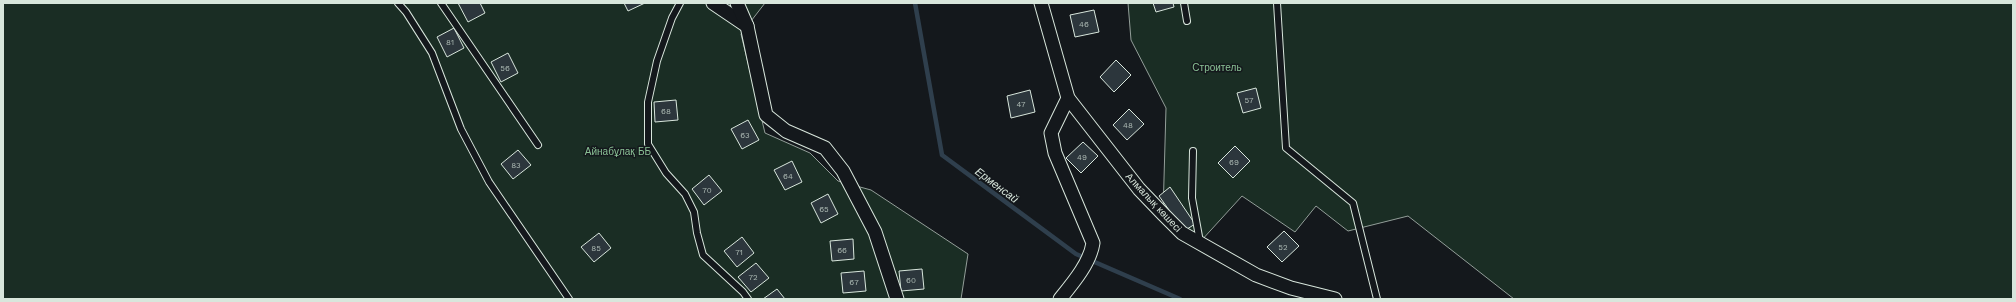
<svg xmlns="http://www.w3.org/2000/svg" width="2016" height="302" font-family="'Work Sans',sans-serif">
	<style>
		.green { fill: #1a2d24; stroke: #939e99 }
		.lines { fill: none; stroke-linecap: round; stroke-linejoin: round }
		.stream { stroke: #2f3f4d; stroke-width: 4.5 }
		.building { fill: #2c363c; stroke: #d8e6dc }
		.lane-casing { stroke: #d8e6dc; stroke-width: 8 }
		.street-casing { stroke: #d8e6dc; stroke-width: 15 }
		.lane { stroke: #14181c; stroke-width: 6 }
		.street { stroke: #14181c; stroke-width: 13 }
		.labels { text-anchor: middle; stroke-width: 3; stroke-linejoin: round; paint-order: stroke }
		.number-label { font-size: 8px; fill: #adbab4 }
		.park-label { font-size: 10px; fill: #8ac095; stroke: #14181c }
		.street-label { font-size: 10px; fill: #d8e6dc; stroke: #14181c }
		.water-label { font-size: 11px; font-style: italic; fill: #d8e6dc; stroke: #14181c }
	</style>
	<rect width="100%" height="100%" fill="#14181c"/>
	<g class="green">
		<path d="M3,3H765L741,34L765,133L810,153L838,181L871,190L968,254L961,299H3Z"/>
		<path d="M1128,3H2013V299H1514L1408,216L1348,231L1316,206L1295,232L1242,196L1200,242L1163,214L1166,108L1131,40Z"/>
	</g>
	<g class="lines">
		<path class="stream" d="M915,3L942,155L1076,254L1180,299"/>
	</g>
	<g class="building">
		<path d="M458,3H480L485,13L468,22Z"/>
		<path d="M624,3H645L628,11Z"/>
		<path d="M1153,3H1173L1174,7L1156,12Z"/>
		<path d="M1094,10L1099,32L1075,37L1070,15Z"/>
		<path d="M454,28L464,48L447,57L437,37Z"/>
		<path d="M508,53L518,73L501,82L491,62Z"/>
		<path d="M1116,60L1131,75L1114,92L1100,77Z"/>
		<path d="M1256,88L1261,108L1243,113L1237,93Z"/>
		<path d="M1030,90L1035,112L1011,118L1007,96Z"/>
		<path d="M676,100L678,120L655,122L654,102Z"/>
		<path d="M1129,109L1144,124L1127,140L1113,125Z"/>
		<path d="M748,120L759,140L742,149L731,129Z"/>
		<path d="M1083,142L1098,156L1081,173L1066,158Z"/>
		<path d="M1235,146L1250,161L1233,178L1218,163Z"/>
		<path d="M518,150L531,165L513,179L501,164Z"/>
		<path d="M792,161L802,182L785,190L774,170Z"/>
		<path d="M709,175L722,191L704,205L692,189Z"/>
		<path d="M1170,187L1195,224L1184,231L1159,196Z"/>
		<path d="M828,194L838,214L821,223L811,203Z"/>
		<path d="M1284,231L1299,246L1282,262L1267,247Z"/>
		<path d="M599,233L611,248L594,262L581,247Z"/>
		<path d="M742,237L754,253L737,267L724,251Z"/>
		<path d="M853,239L854,259L832,261L830,241Z"/>
		<path d="M756,263L769,278L751,292L738,277Z"/>
		<path d="M922,269L924,289L901,291L899,271Z"/>
		<path d="M864,271L866,291L843,293L841,273Z"/>
		<path d="M777,289L785,299H763Z"/>
	</g>
	<g class="lines">
		<g class="lane-casing">
			<g id="lane">
				<path d="M398,3L406,12L432,53L461,129L489,182L569,299"/>
				<path d="M441,3L538,145"/>
				<path d="M680,3L672,18L657,61L648,102V144L666,173L685,194L694,212L697,233L703,255L743,292L748,299"/>
				<path d="M1184,3L1187,21"/>
				<path d="M1277,3L1286,148L1353,203L1377,299"/>
				<path d="M1193,151L1192,198L1200,242"/>
			</g>
		</g>
		<g class="street-casing">
			<g id="street">
				<path d="M713,3L747,26"/>
				<path d="M737,3L747,26L766,115L786,131L825,148L843,171L875,232L897,299"/>
				<path d="M1041,3L1068,98L1139,189L1163,214L1182,233L1256,275L1291,288L1335,299"/>
				<path d="M1060,299C1073,283 1090,263 1093,243L1055,153L1051,133L1068,98"/>
			</g>
		</g>
		<use href="#lane" class="lane"/>
		<use href="#street" class="street"/>
	</g>
	<g class="labels">
		<g class="number-label">
			<text x="1084" y="27">46</text>
			<text x="450" y="45">81</text>
			<text x="505" y="71">56</text>
			<text x="1249" y="103">57</text>
			<text x="1021" y="107">47</text>
			<text x="666" y="114">68</text>
			<text x="1128" y="128">48</text>
			<text x="745" y="138">63</text>
			<text x="1082" y="160">49</text>
			<text x="1234" y="165">69</text>
			<text x="516" y="168">83</text>
			<text x="788" y="179">64</text>
			<text x="707" y="193">70</text>
			<text x="824" y="212">65</text>
			<text x="1283" y="250">52</text>
			<text x="596" y="251">85</text>
			<text x="842" y="253">66</text>
			<text x="739" y="255">71</text>
			<text x="753" y="280">72</text>
			<text x="911" y="283">60</text>
			<text x="854" y="285">67</text>
		</g>
		<g class="park-label">
			<text x="1217" y="71">Строитель</text>
			<text x="618" y="155">Айнабұлақ ББ</text>
		</g>
		<g class="street-label">
			<text transform="translate(1154 202) rotate(47)" y="4">Алмалық көшесі</text>
		</g>
		<g class="water-label">
			<text transform="translate(997 185) rotate(37)" y="4">Ерменсай</text>
		</g>
	</g>
	<rect width="2016" height="302" fill="none" stroke="#d8e6dc" stroke-width="8"/>
</svg>
